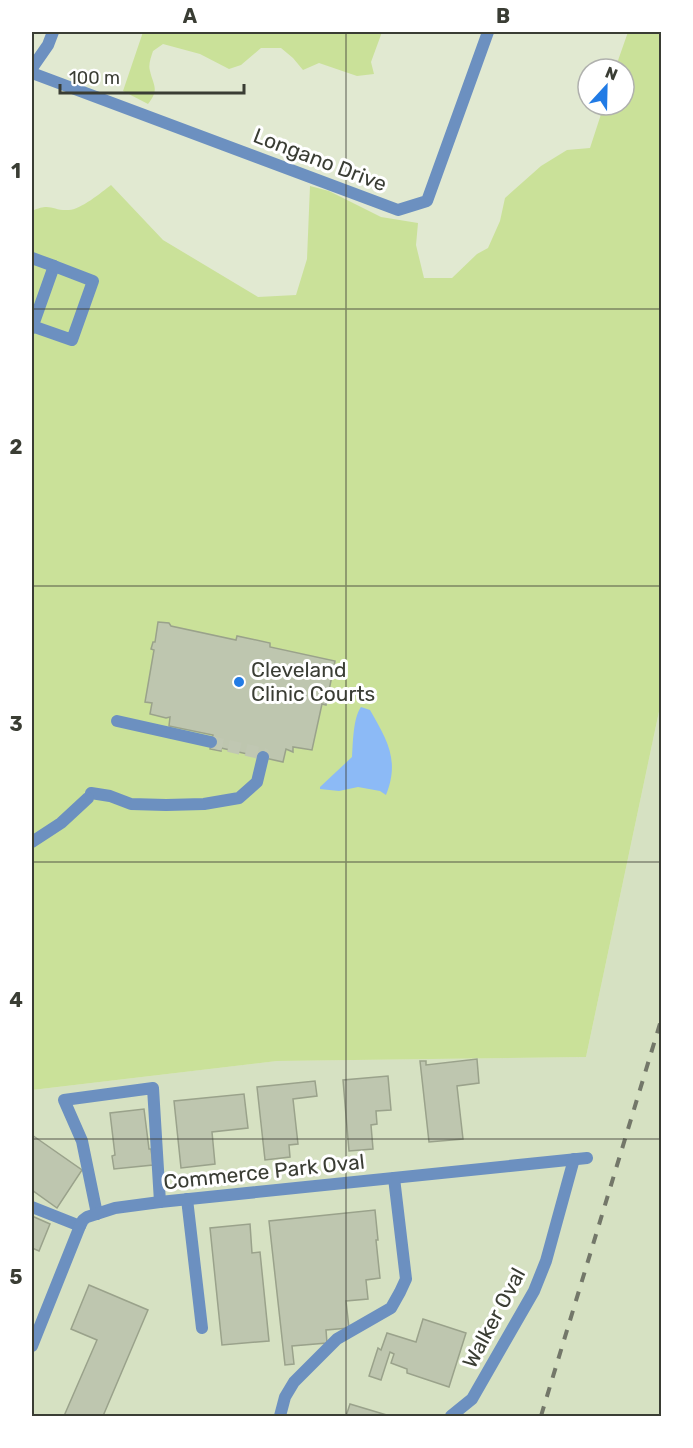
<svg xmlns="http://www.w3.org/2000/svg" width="693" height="1448" font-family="Rubik,sans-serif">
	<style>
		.built { fill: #d6e1c2 }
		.green { fill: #cae199 }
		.water { fill: #8cbaf6 }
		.building { fill: #bec6af; stroke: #9aa28b; stroke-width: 1.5 }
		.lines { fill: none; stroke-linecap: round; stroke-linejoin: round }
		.minor-tunnel { stroke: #c0c7b2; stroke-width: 12; stroke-dasharray: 12 6; stroke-linecap: butt }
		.minor { stroke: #6c90c0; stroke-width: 12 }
		.rail { stroke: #737769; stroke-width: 4; stroke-dasharray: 10 10; stroke-linecap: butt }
		.grid { fill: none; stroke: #3a3d34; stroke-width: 1.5; stroke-opacity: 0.55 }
		.poi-dot { fill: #217be5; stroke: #fff; stroke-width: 2 }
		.labels { text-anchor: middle; stroke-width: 6; stroke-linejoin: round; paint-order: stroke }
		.street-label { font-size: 21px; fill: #3a3d34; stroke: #fff }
		.poi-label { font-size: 21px; fill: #3a3d34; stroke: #fff; text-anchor: start }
		.neatline { fill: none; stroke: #3a3d34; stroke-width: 2 }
		.grid-label { font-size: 20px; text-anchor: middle; font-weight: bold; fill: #3a3d34 }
	</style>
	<rect width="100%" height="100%" fill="#e1e9d1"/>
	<path class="built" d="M661,702V1416H32V1090L277,1061L586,1057Z"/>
	<g class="green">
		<path d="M143,32H382L371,62L374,74L357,76L319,63L303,70L293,58L281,48H261L241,65L229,69L200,54L163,44L153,51C151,57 148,65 150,71C153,85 160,89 148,104L123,91Z"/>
		<path d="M628,32H661V702L586,1057L277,1061L32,1090V211C51,202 52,211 69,210C80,210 102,192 111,185L163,240L258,297L296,295L307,259L310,186L329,191L381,217L418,223L416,245L424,278H452L477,254L488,248L500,221L505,198L541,166L567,150L590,148L604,105H624V69H615Z"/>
	</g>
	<path class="water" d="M361,707L370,710C387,740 400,760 386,795L380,791L358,787L339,791L320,789V787L352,757C353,743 353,718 361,707Z"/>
	<g class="building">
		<path d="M158,622L169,623L171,626L236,640L237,636L270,643V647L335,661L326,705L322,704L312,750L293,747V752L286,749L283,762L221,748V751L210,749L213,735L169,726L170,717L166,718L150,714L152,703L145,702L154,650L151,649L153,642H155Z"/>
		<path d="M477,1059L479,1083L457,1086L463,1139L429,1142L420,1061H426V1065Z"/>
		<path d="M388,1076L391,1110L376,1111L377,1124L371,1125L373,1149L349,1151L343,1080Z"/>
		<path d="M315,1081L317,1096L293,1099L298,1144L289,1145L290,1157L265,1160L257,1087Z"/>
		<path d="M244,1094L248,1128L212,1132L215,1164L181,1168L174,1101Z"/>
		<path d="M144,1109L149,1149H151L153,1165L114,1169L112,1156L115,1155L110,1113Z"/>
		<path d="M32,1135L82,1170L57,1208L32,1190Z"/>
		<path d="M375,1210L378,1240H376L380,1278L366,1280L368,1299L346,1301L349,1328L326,1330L327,1343L292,1346L294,1364L285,1365L269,1221Z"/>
		<path d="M32,1216L50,1224L39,1251L32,1248Z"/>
		<path d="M250,1224L252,1253L260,1252L269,1341L222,1345L210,1228Z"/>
		<path d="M89,1285L148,1310L103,1416H64L97,1340L71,1329Z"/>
		<path d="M423,1319L466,1333L449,1387L407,1373V1369L391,1363L394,1354L390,1352L381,1380L369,1376L378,1348L381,1350L387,1333L416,1342Z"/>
		<path d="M350,1404L390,1416H346Z"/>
	</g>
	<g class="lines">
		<path class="minor-tunnel" d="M211,742L264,754L263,757"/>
		<g class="minor">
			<path d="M32,68L48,45L53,32"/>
			<path d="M32,73L398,210L427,201L488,32"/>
			<path d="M32,258L54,266L32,328"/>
			<path d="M32,326L72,340L93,281L54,266"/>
			<path d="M117,721L211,742"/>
			<path d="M91,793L110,796L131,804L166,805L204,804L239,798L257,782L263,757"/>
			<path d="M32,842L61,823L88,798"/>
			<path d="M187,1199L202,1328"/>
			<path d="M32,1207L80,1226"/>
			<path d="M97,1214L82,1141L64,1100L153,1088L160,1202"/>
			<path d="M32,1346L80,1226L83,1220L87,1217L115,1208L160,1202L587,1158"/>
			<path d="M280,1416L285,1397L294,1382L337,1339L391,1308L400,1292L406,1279L394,1178"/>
			<path d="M451,1416L472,1399L534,1291L546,1261L574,1159"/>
		</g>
		<path class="rail" d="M541,1416L662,1017"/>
	</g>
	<path class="grid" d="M346,32V1416M32,309H662M32,586H662M32,862H662M32,1139H662"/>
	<circle class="poi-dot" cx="239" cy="682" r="6"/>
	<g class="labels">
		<g class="street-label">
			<text transform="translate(320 160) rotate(21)" y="7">Longano Drive</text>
			<text transform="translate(264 1172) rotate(-6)" y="7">Commerce Park Oval</text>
			<text transform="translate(494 1318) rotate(-62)" y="7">Walker Oval</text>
		</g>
		<g class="poi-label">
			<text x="251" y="677">Cleveland<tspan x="251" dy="24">Clinic Courts</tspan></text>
		</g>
	</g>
	<rect width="693" height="1448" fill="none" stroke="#ffffff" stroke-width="66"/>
	<g transform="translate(606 87) rotate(22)"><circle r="28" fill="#ffffff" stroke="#b0b1ae" stroke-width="1.5"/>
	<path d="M0-4.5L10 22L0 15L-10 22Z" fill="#217be5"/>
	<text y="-9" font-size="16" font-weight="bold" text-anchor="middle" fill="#3a3d34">N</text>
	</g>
	<path d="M60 84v9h184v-9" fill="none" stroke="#3a3d34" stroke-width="3"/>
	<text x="69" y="84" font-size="18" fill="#3a3d34" stroke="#ffffff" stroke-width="4.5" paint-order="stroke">100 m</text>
	<rect x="33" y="33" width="627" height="1382" class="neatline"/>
	<g class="grid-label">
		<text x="190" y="23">A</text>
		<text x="503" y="23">B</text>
		<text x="16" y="178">1</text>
		<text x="16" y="454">2</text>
		<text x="16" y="731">3</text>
		<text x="16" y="1007">4</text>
		<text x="16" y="1284">5</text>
	</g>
</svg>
